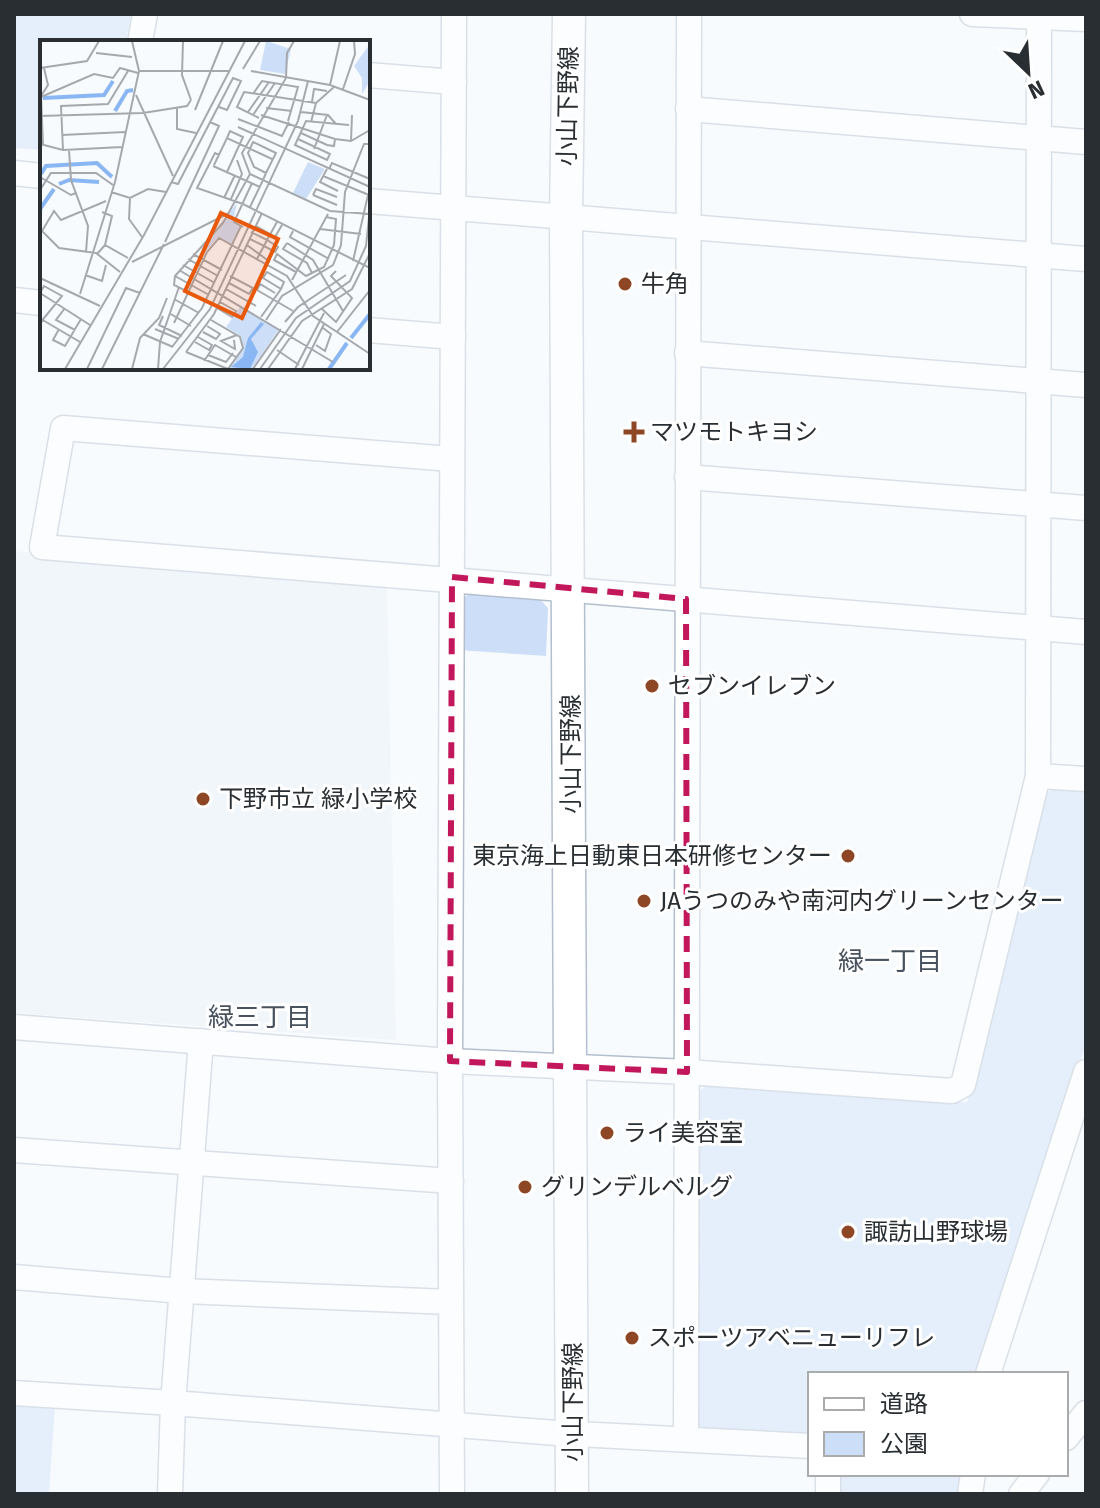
<svg xmlns="http://www.w3.org/2000/svg" width="1100" height="1508" font-family="'Fira Sans','Noto Sans JP',sans-serif">
	<style>
		.built { fill: #e8eff8 }
		.green { fill: #cddff8 }
		.lines { fill: none; stroke-linecap: round; stroke-linejoin: round }
		.minor-casing { stroke: #b3bfce; stroke-width: 27 }
		.major-casing { stroke: #b3bfce; stroke-width: 35 }
		.minor { stroke: #fff; stroke-width: 24 }
		.major { stroke: #fff; stroke-width: 32 }
		.marked { fill: none; stroke: #c2185b; stroke-width: 6; stroke-dasharray: 16 10; stroke-linejoin: round }
		.poi-dot { fill: #8e4724; stroke: #fff; stroke-width: 3 }
		.labels { text-anchor: middle; stroke-width: 6; stroke-linejoin: round; paint-order: stroke }
		.street-label { font-size: 24px; fill: #292e33; stroke: #fff }
		.poi-label { font-size: 24px; fill: #292e33; stroke: #fff; text-anchor: start }
		.neighbourhood-label { font-size: 26px; fill: #495360; stroke: #fff }
		.inset-river { fill: none; stroke: #8ab7f3; stroke-width: 4 }
		.inset-road { fill: none; stroke: #a5a9ad; stroke-width: 2 }
		.view { fill: #e8590c; fill-opacity: 0.15; stroke: #e8590c; stroke-width: 4 }
		.inset-edge { fill: none; stroke: #292e33; stroke-width: 4 }
	</style>
	<rect width="100%" height="100%" fill="#f8fbfe"/>
	<path class="built" d="M14,551L387,584L396,1040L14,1013Z"/>
	<g class="green">
		<path d="M14,14H131L126,42H42V150L14,148Z"/>
		<path d="M472,591L538,597L548,608L546,656L458,650L461,601Z"/>
		<path d="M1056,786L1086,788V1044L1014,1259L981,1374H810V1436L704,1431L694,1420L696,1094L707,1085L967,1102L1043,796Z"/>
		<path d="M14,1403L55,1406L49,1494H14Z"/>
		<path d="M837,1474H966L963,1494H837Z"/>
	</g>
	<g class="lines">
		<g class="minor-casing">
			<g id="minor">
				<path d="M972,14L1086,19"/>
				<path d="M140,42L145,14"/>
				<path d="M368,75L454,82"/>
				<path d="M688,109L1086,142"/>
				<path d="M14,173L42,176"/>
				<path d="M368,201L1086,259"/>
				<path d="M14,300L42,303"/>
				<path d="M368,330L453,337"/>
				<path d="M687,353L1086,385"/>
				<path d="M451,459L63,428L42,547C390,573 738,605 1086,632"/>
				<path d="M687,477L1086,508"/>
				<path d="M1038,776L1086,779"/>
				<path d="M14,1027L450,1061L687,1072L952,1091L963,1085L1038,776L1039,14"/>
				<path d="M14,1150L451,1181"/>
				<path d="M14,1277L182,1291L450,1302"/>
				<path d="M988,1374L1086,1072"/>
				<path d="M14,1393L173,1403L201,1041"/>
				<path d="M1066,1438L1086,1413"/>
				<path d="M686,1439L689,14"/>
				<path d="M170,1494L173,1403L557,1433L810,1446"/>
				<path d="M452,1494L450,1061L454,14"/>
				<path d="M828,1494V1474"/>
				<path d="M970,1494L973,1474"/>
				<path d="M1021,1494L1037,1474"/>
			</g>
		</g>
		<g class="major-casing">
			<path id="major" d="M569,14L566,216L572,1494"/>
		</g>
		<use href="#minor" class="minor"/>
		<use href="#major" class="major"/>
	</g>
	<path d="M0 0H1100V1508H0ZM452,577L686,599L687,1072L450,1061Z" fill="#f8fbfe" fill-opacity=".55" fill-rule="evenodd"/>
	<path class="marked" d="M452,577L686,599L687,1072L450,1061Z"/>
	<g class="poi-dot">
		<circle cx="625" cy="284" r="8"/>
		<path d="M630 420h8v8h8v8h-8v8h-8v-8h-8v-8h8z"/>
		<circle cx="652" cy="686" r="8"/>
		<circle cx="203" cy="799" r="8"/>
		<circle cx="848" cy="856" r="8"/>
		<circle cx="644" cy="901" r="8"/>
		<circle cx="607" cy="1133" r="8"/>
		<circle cx="525" cy="1187" r="8"/>
		<circle cx="848" cy="1232" r="8"/>
		<circle cx="632" cy="1338" r="8"/>
	</g>
	<g class="labels">
		<g class="street-label">
			<text transform="translate(568 106) rotate(-89)" y="8">小山下野線</text>
			<text transform="translate(571 754) rotate(-90)" y="8">小山下野線</text>
			<text transform="translate(573 1402) rotate(-90)" y="8">小山下野線</text>
		</g>
		<g class="poi-label">
			<text x="641" y="292">牛角</text>
			<text x="650" y="440">マツモトキヨシ</text>
			<text x="668" y="694">セブンイレブン</text>
			<text x="219" y="807">下野市立 緑小学校</text>
			<text x="832" y="864" text-anchor="end">東京海上日動東日本研修センター</text>
			<text x="660" y="909">JAうつのみや南河内グリーンセンター</text>
			<text x="623" y="1141">ライ美容室</text>
			<text x="541" y="1195">グリンデルベルグ</text>
			<text x="864" y="1240">諏訪山野球場</text>
			<text x="648" y="1346">スポーツアベニューリフレ</text>
		</g>
		<g class="neighbourhood-label">
			<text x="890" y="970">緑一丁目</text>
			<text x="260" y="1026">緑三丁目</text>
		</g>
	</g>
	<g transform="translate(40 40)">
		<rect width="330" height="330" fill="#f8fbfe"/>
		<path d="M226,1L251,9L245,34L220,30ZM330,4V41L322,54V38L314,26ZM268,122L285,129L266,159L253,153ZM197,163L193,182L200,186L192,204L178,197L166,211L160,208ZM200,267L239,289L212,329L189,328L203,308L201,296L186,287Z" fill="#cddff8"/>
		<path d="M221,282L224,284L211,299L218,312L210,329L191,327L203,317L208,298Z" fill="#8ab7f3"/>
		<path class="inset-river" d="M3,58L64,55L73,41M75,71L87,51L93,50M1,134L6,126L57,123L72,137M19,144L29,140L59,142M0,169L14,149M311,298L330,274M289,329L307,303"/>
		<path class="inset-road" d="M92,1L99,31M143,1L142,35L151,60M254,1L247,13L246,38L202,113L210,134L290,171L330,174M56,13L92,17M0,28L47,21L59,1M203,29L220,1M99,31H189M211,31L290,45L330,60M290,45L300,1M303,49L315,14L314,1M213,54L222,41L258,47L248,81M96,55L133,136M1,57L54,34L73,38L80,28L98,33M272,62L274,49L287,51M137,67V89L156,93M226,68L252,71M155,70L183,1M208,72L229,42M261,72L288,75L296,84M213,75L235,43M221,75L295,99L311,101L330,90M0,76L103,73L147,66L151,60M219,78L197,67L204,52L276,63M198,79L242,96L249,82M271,82L276,63L294,47M198,87L330,147M261,93L287,105L294,106L295,99M22,95L85,92M187,98L190,91L203,97L187,132M258,99L290,114L287,120L255,105L266,81L309,85M311,101L312,75M0,104L23,110L82,107M3,104L1,56L8,45L4,28M274,109L287,75M23,110L21,66L68,64L88,31M29,110L31,140L48,186L46,212M179,115L175,113L157,148L203,164L330,228M174,125L187,98L232,119M173,126L220,147M287,129L280,142L298,151M289,129L292,123L330,139M283,136L329,155M0,137L31,155L36,153M131,142L138,144L193,38L201,41L187,70L179,67M0,150L11,133H56L73,145M71,152L90,158L108,149L126,152M273,155L276,149L297,157M273,155L297,165M90,158L89,179L102,197M184,158L195,135M191,159L202,134L197,120M210,167L223,140L226,133L236,113L213,102L208,113L214,127L226,133M62,172L72,176L65,205M216,186L235,197L242,185M203,187L194,182L212,143M0,189L19,208L56,213L80,232M280,189L321,194M2,191L14,171L21,180L66,161M253,191L250,197L289,219M211,192L227,200L237,182M210,199L224,206L235,212L238,207L227,200L224,206L220,213L217,219M125,202L179,86L170,82M247,203L273,220L303,271M247,203L243,209L267,223L272,233M207,205L230,222M57,214L65,205L88,218M153,214L182,230M148,219L178,236M313,221L328,155M92,222L189,173M143,225L175,243M139,230L293,322M256,232L234,220L237,214L266,236L284,227L294,205L296,179L286,177M45,235L62,241L66,225M135,236L169,255M0,238L60,266M252,240L288,174M189,243L209,254L213,248L190,236M186,249L216,266M217,250L253,271M217,250L220,244L235,253M0,253L4,246L22,256L0,283M0,253L50,285M40,254L75,142L99,31M134,259L159,273M166,261L134,245L135,236L183,183L210,134M25,268L16,280L35,290M177,268L192,277L196,271L180,262M281,268L296,282L312,258L291,236L296,231M129,273L151,286M123,276L119,285L142,296M221,277L241,249L223,238L227,232L244,242L241,249M1,279L40,302M171,280L200,297L203,308L188,329M226,280L242,256L293,225L301,205L305,152L324,104H330M245,282L258,267L306,235M134,283L167,212L179,198L247,236L273,276L330,314M19,289L13,300L25,306L41,279M115,289L139,299M163,292L176,299L180,294L167,286M297,292L330,250M103,294L133,307M194,300L195,309L181,301L197,295M155,302L169,310L172,305L158,297M276,305L285,311L291,294L283,288M132,307L162,268L201,186M237,310L259,325M146,312L174,274L222,173M146,312L188,329M168,315L186,322L193,313M164,321L175,305L196,317M25,329L104,195L205,1M47,329L86,248L100,253M62,329L124,204M92,329L100,298L119,278L127,258M118,329L120,302L139,247M123,329L170,269L258,81L268,41M213,329L241,289M220,329L256,278L310,241L326,206L330,167M228,329L262,281L312,249L330,213M255,329L284,273M262,329L284,284"/>
		<path class="view" d="M181,173L238,199L202,278L145,251Z"/>
		<rect width="330" height="330" class="inset-edge"/>
	</g>
	<rect width="1100" height="1508" fill="none" stroke="#292e33" stroke-width="32"/>
	<rect x="808" y="1372" width="260" height="104" fill="#ffffff" stroke="#a9abad" stroke-width="2"/>
	<rect x="824" y="1398" width="40" height="12" fill="#ffffff" stroke="#a9abad" stroke-width="2"/>
	<text x="880" y="1412" font-size="24" fill="#292e33">道路</text>
	<rect x="824" y="1432" width="40" height="24" fill="#cddff8" stroke="#a9abad" stroke-width="2"/>
	<text x="880" y="1452" font-size="24" fill="#292e33">公園</text>
	<g transform="translate(1028 72) rotate(155)" stroke="#ffffff" stroke-width="6" paint-order="stroke">
	<path d="M0-6L14 30L0 20L-14 30Z" fill="#292e33"/>
	<text y="-12" font-size="22" font-weight="bold" text-anchor="middle" fill="#292e33">N</text>
	</g>
</svg>
